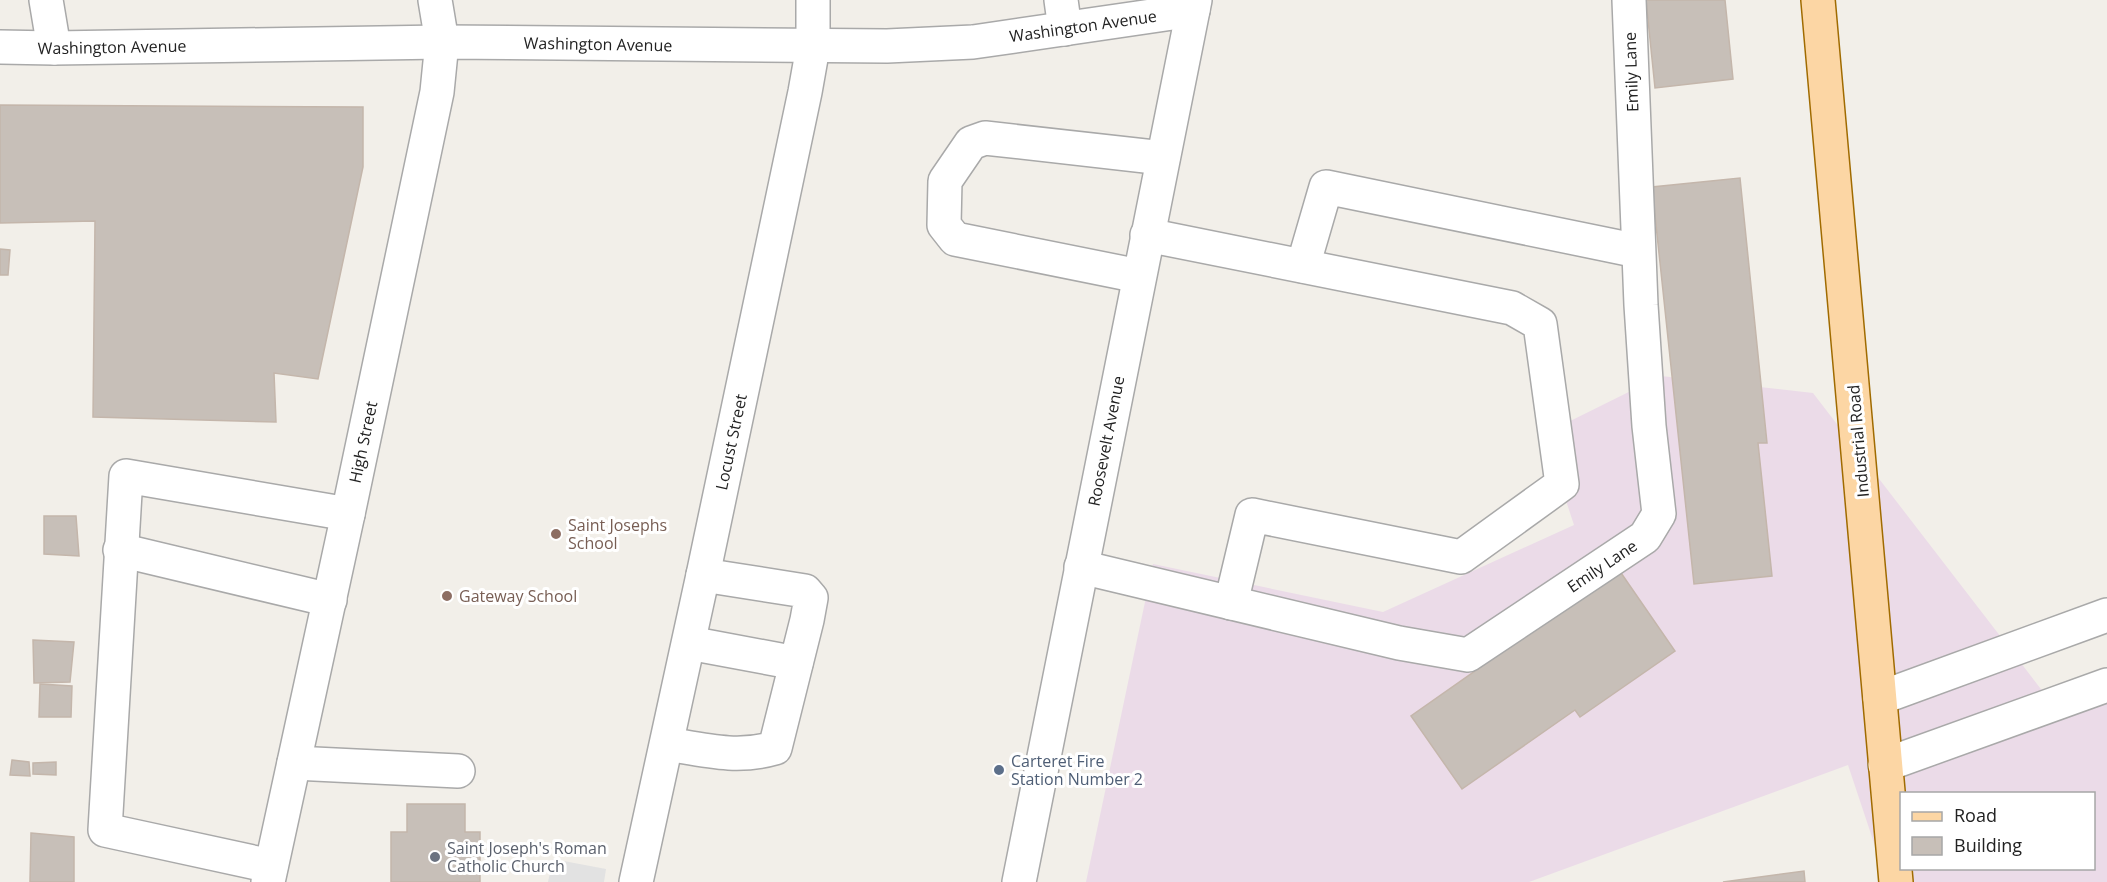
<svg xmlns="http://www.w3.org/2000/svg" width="2107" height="882" font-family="'Open Sans',sans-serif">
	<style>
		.industrial { fill: #ebdbe8; fill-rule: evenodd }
		.parking { fill: #e2e2e2 }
		.building { fill: #c7bfb8; stroke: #c4b6ab; stroke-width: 1.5 }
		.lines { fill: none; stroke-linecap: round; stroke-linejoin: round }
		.minor-casing { stroke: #a9a9a9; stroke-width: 36 }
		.major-casing { stroke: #a06b00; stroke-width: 36 }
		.minor { stroke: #fff; stroke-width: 33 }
		.major { stroke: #fcd6a4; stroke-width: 33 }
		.education-dot { fill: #8d6e63; stroke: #fff; stroke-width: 2 }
		.service-dot { fill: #5c6f8a; stroke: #fff; stroke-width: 2 }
		.worship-dot { fill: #6b7280; stroke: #fff; stroke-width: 2 }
		.labels { text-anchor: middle; stroke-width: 6; stroke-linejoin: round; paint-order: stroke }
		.street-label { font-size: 16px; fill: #222; stroke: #fff }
		.education-label { font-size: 16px; fill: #785e54; stroke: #fff; text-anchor: start }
		.service-label { font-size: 16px; fill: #4e5e75; stroke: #fff; text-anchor: start }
		.worship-label { font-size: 16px; fill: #5b616d; stroke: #fff; text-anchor: start }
	</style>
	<rect width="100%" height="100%" fill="#f2efe9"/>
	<path class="industrial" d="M1661,376L1813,393L2057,710L2107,692V882H1887L1848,765L1529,882H1086L1153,564L1383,612L1574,525L1544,434ZM1902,794H2094V868H1902Z"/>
	<path class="parking" d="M553,859L606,869L604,882H548Z"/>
	<g class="building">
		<path d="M1646,0H1725L1733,79L1655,88Z"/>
		<path d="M0,105L363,107V167L318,379L274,373L276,422L93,417L95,221L0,223Z"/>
		<path d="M1740,178L1767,443H1758L1772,576L1694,584L1652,187Z"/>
		<path d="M0,249L10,250L8,275H0Z"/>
		<path d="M44,516H76L79,556L44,554Z"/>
		<path d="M1619,570L1675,651L1580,717L1575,710L1462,789L1411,716Z"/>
		<path d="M33,640L74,642L70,682L34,683Z"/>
		<path d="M40,684L72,686L71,717H39Z"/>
		<path d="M12,760L29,762L30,776L10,775Z"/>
		<path d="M56,762V775L33,774V763Z"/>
		<path d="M407,804H465V832H480V882H391V832H407Z"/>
		<path d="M31,833L74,837V882H30Z"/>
		<path d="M1804,871L1805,882H1723Z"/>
	</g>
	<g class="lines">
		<g class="minor-casing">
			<g id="minor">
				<path d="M46,0L54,48"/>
				<path d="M1061,0L1065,29"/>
				<path d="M0,47L54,48L442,42L887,46L973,42L1193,10"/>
				<path d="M1147,235L1512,308L1540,324L1562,484L1461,557L1252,515L1231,603"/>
				<path d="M1303,266L1326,187L1638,251"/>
				<path d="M1139,276L955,239L944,225L945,181L971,143L985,138L1163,158"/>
				<path d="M120,550L330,600"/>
				<path d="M1081,567L1399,643L1468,655L1645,537L1659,514L1649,426L1641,305L1629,0"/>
				<path d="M689,643L796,663"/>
				<path d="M1880,698L2107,615"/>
				<path d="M667,744C704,750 737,759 775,748L807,620L811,598L805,591L703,575"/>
				<path d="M294,763L458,771"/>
				<path d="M1885,765L2107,685"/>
				<path d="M271,866L105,830L126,476L348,514"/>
				<path d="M268,882L348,514L437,92L442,42L435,0"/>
				<path d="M636,882L703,575L805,92L813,47V0"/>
				<path d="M1019,882L1195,0"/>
			</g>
		</g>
		<g class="major-casing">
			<path id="major" d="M1818,0L1896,882"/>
		</g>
		<use href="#minor" class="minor"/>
		<use href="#major" class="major"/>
	</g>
	<g class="education-dot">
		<circle cx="556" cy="534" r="6"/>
		<circle cx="447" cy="596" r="6"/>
	</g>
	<circle class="service-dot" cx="999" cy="770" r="6"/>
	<circle class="worship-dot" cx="435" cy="857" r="6"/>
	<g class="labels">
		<g class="street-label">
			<text transform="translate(1083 26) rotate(-8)" y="6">Washington Avenue</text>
			<text transform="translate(598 44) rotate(1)" y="6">Washington Avenue</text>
			<text transform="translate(112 47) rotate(-1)" y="6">Washington Avenue</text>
			<text transform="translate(1631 72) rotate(-92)" y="6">Emily Lane</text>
			<text transform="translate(1106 441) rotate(-79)" y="6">Roosevelt Avenue</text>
			<text transform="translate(1858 441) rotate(-95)" y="6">Industrial Road</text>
			<text transform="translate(363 442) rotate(-78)" y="6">High Street</text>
			<text transform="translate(731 442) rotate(-78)" y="6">Locust Street</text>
			<text transform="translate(1602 566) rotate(-34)" y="6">Emily Lane</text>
		</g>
		<g class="education-label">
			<text x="568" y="531">Saint Josephs<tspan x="568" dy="18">School</tspan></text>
			<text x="459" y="602">Gateway School</text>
		</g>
		<g class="service-label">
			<text x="1011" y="767">Carteret Fire<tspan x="1011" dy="18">Station Number 2</tspan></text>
		</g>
		<g class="worship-label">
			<text x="447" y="854">Saint Joseph's Roman<tspan x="447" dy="18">Catholic Church</tspan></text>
		</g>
	</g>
	<rect x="1900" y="792" width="195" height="78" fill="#ffffff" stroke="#a7a7a7" stroke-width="1.5"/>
	<rect x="1912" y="812" width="30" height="9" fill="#fcd6a4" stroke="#a7a7a7" stroke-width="1.5"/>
	<text x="1954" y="822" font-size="18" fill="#222222">Road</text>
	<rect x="1912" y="837" width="30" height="18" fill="#c7bfb8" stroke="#a7a7a7" stroke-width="1.5"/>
	<text x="1954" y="852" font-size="18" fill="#222222">Building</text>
</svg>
